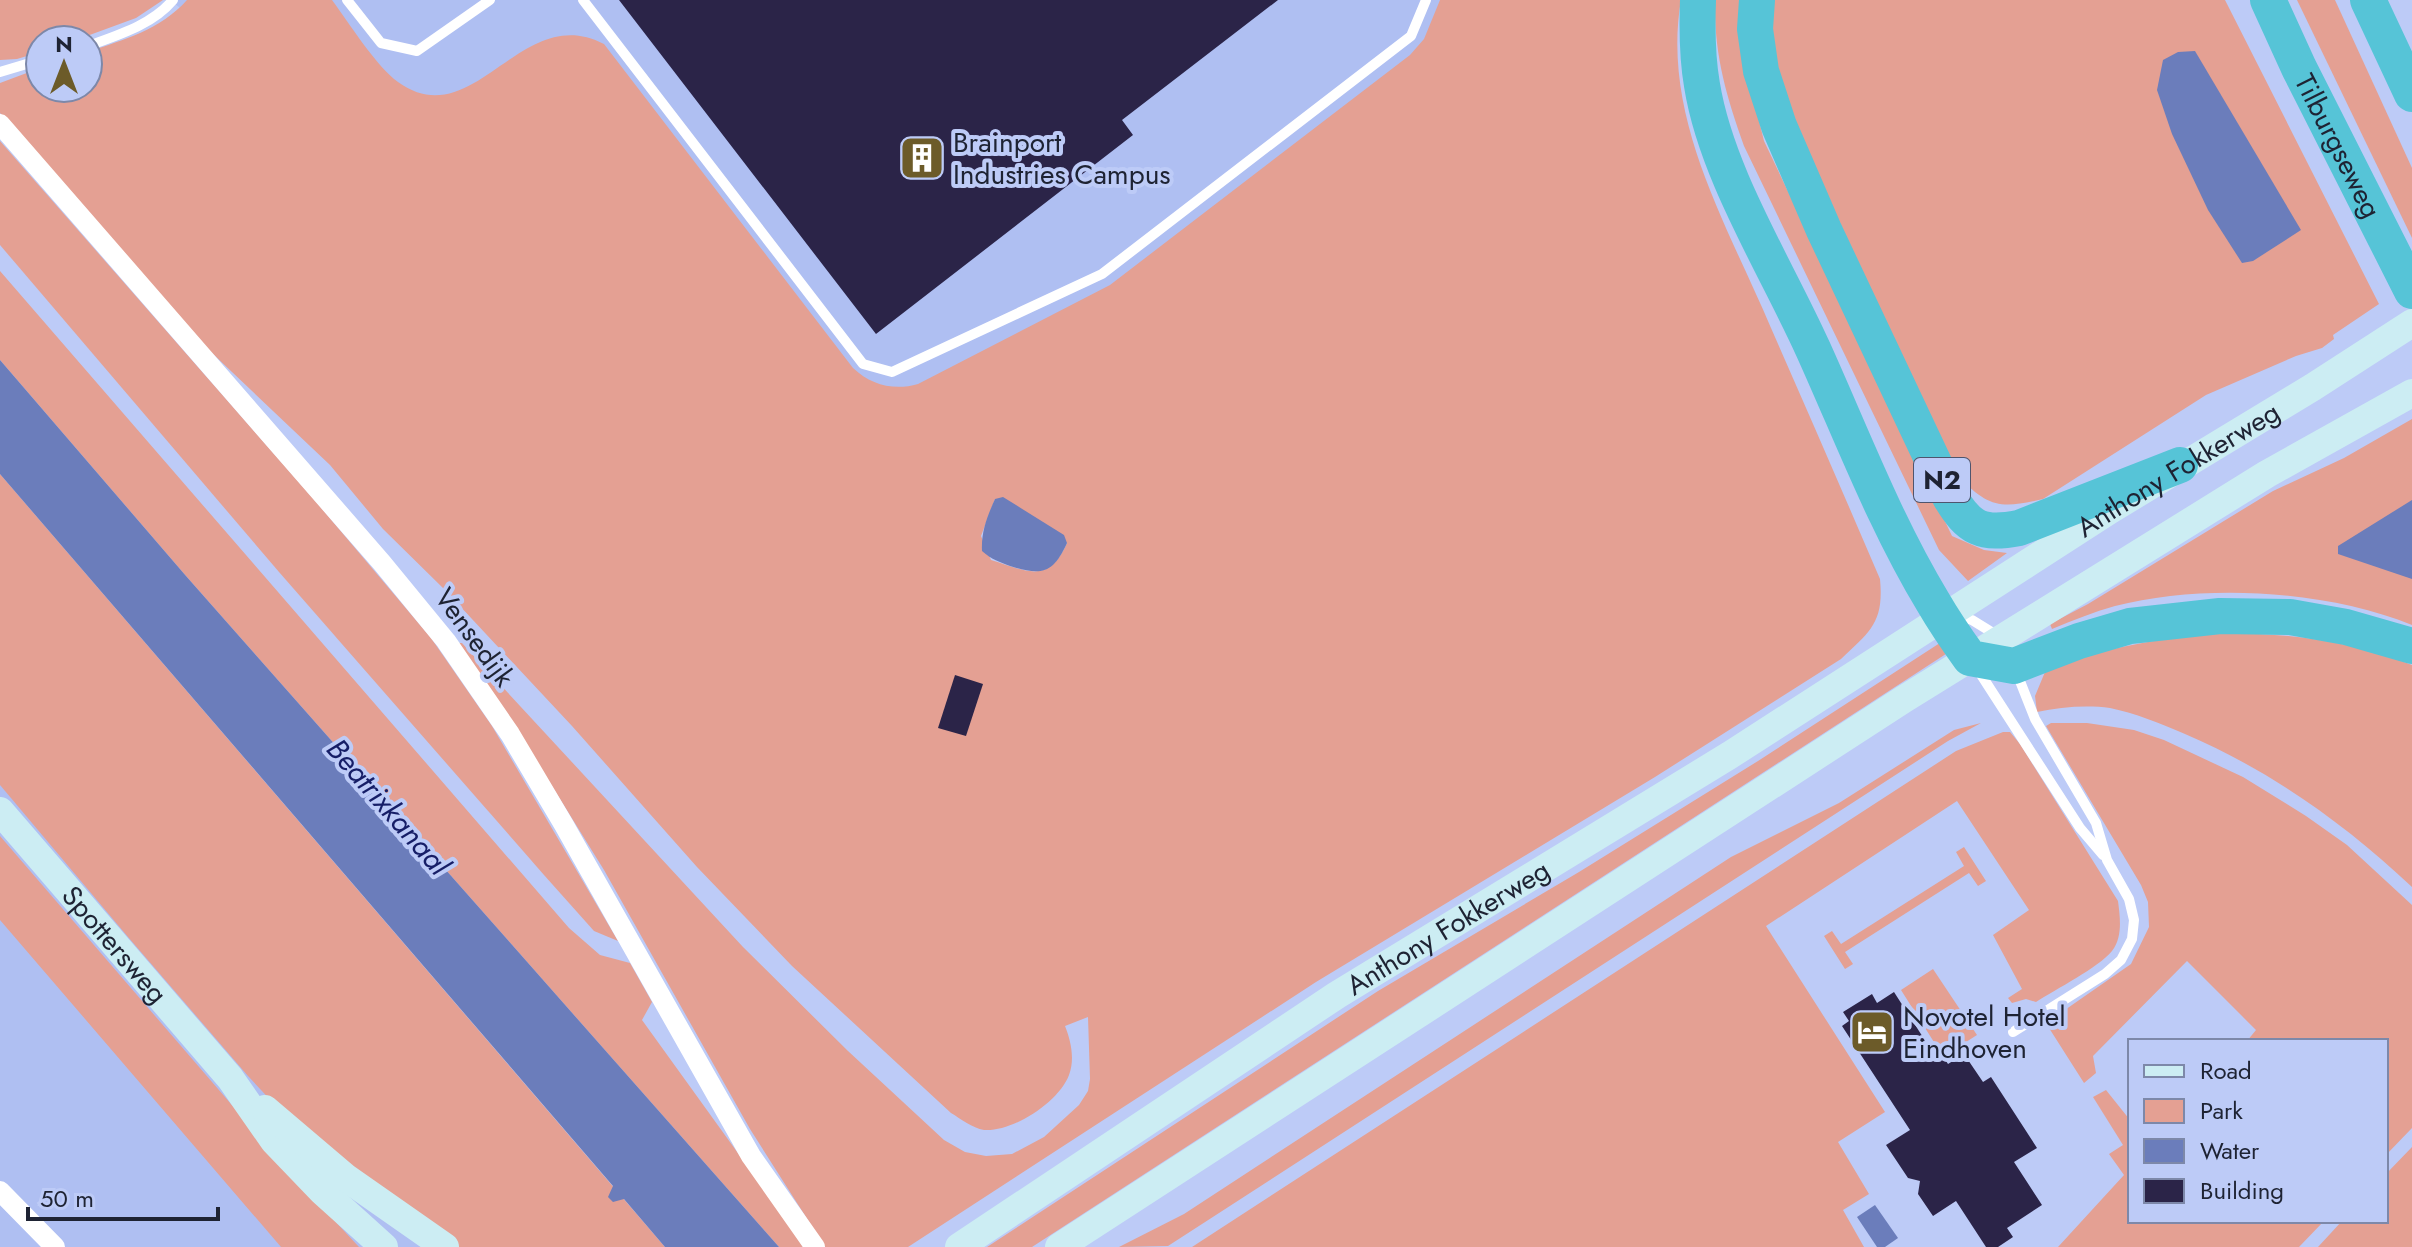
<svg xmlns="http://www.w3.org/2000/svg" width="2412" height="1247" font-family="Jost,sans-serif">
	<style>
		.built { fill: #afbff2 }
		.green { fill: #e4a093; fill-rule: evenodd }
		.water { fill: #6b7dbb }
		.building { fill: #2b2448 }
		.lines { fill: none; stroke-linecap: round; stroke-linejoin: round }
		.lane { stroke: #fff; stroke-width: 10 }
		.street { stroke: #fff; stroke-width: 20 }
		.secondary { stroke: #ccedf3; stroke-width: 28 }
		.highway { stroke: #56c4d7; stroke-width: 36 }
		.labels { text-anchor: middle; stroke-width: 8; stroke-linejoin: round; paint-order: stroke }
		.shield { fill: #bdcbf7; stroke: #4e556e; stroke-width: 2 }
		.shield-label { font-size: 26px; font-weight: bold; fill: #1e2333 }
		.poi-label { font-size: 28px; fill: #1e2333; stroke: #bdcbf7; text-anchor: start }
		.street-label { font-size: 28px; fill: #1e2333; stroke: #bdcbf7 }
		.water-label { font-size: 30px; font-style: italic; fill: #161e67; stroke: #bdcbf7 }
	</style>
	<rect width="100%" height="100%" fill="#bdcbf7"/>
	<g class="built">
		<path d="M170,0H1445L1423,55L1110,292L871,412L355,146Z"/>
		<path d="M0,642L518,1247H0Z"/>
	</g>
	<g class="green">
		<path d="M0,0H163L136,18L76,40H40V52L17,59L0,60Z"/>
		<path d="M187,0H332C349,23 376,66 398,82C474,137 521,0 604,44L853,368C871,385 894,391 918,384L1110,285L1410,55L1424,39L1440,0H1681C1661,117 1727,224 1771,328C1808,412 1844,495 1880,579C1884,622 1871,631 1841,659L1655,777L1316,982L908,1247H825L750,1129L604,870L511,720L458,643H462L484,667L743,947L848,1051L944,1140L965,1152L986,1156L1012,1154L1044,1137L1079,1105L1088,1091L1090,1079L1088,1017L1065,1026C1071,1041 1075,1059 1069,1075C1059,1102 1013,1132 984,1130C972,1128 961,1119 951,1113L792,966L697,867L572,726L444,589L383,529L330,465L194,336L0,113V83L40,68V88H88V52C125,39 160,30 187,0ZM995,499L1067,543C1048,585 1027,571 991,560L981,536Z"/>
		<path d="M1715,0H1747L1749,80L1764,141L1952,536L1984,550L2007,553L1968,581L1939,550L1744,146C1726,95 1714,55 1715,0Z"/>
		<path d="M1768,0H2225L2379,304L2333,335L2334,339L2322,348L2296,356L2206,395L2043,499C2001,509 1989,508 1958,476L1778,90Z"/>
		<path d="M2297,0H2335L2412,168V238Z"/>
		<path d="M0,141L317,503L431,638L492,726L618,941L594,931L544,875L279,572L0,245Z"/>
		<path d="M0,271L569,928L600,955L630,963L652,1002L642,1020L779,1210L803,1247H779L186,576L0,360Z"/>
		<path d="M2412,419V625C2327,590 2204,583 2115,606C2094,612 2073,620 2052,629L2050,624L2088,604L2273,491L2344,458Z"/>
		<path d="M0,474L665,1247H459L290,1121L248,1076L128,937L0,785Z"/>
		<path d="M2207,633C2278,632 2346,639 2412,665V887C2344,823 2271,771 2185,734C2162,724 2135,713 2110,708C2087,705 2060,707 2037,712L2035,696L2045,672C2096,648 2152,641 2207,633Z"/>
		<path d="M1946,639L1952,650L1032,1247H987L1378,991L1579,872L1758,761Z"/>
		<path d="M1981,723L1948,741L1168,1246L1119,1247L1184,1214L1731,857L1839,803L1954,730Z"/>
		<path d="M2051,723H2087L2134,730L2164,740L2243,777L2306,816L2347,845L2412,905V1128L2386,1155V1041H2247L2256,1030L2187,961L2093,1056L2096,1073L2084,1083L2049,1028V1021L2131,964L2149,927L2148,902L2141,885L2046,726Z"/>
		<path d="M2003,732H2010L2020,744L2118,901C2120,917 2123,937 2112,951C2098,968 2056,989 2036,1002L2026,999L2012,1003L2008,998L2022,989L1993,935L2029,910L1957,801L1766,926L1885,1112L1838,1142L1869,1194L1843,1210L1864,1247H1192L1956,751Z"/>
		<path d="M0,836L293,1176L359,1247H281L0,920Z"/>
		<path d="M1964,847L1986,881L1978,886L1969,873L1845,952L1853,964L1845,969L1824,936L1832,931L1841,944L1964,866L1956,852Z"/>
		<path d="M1933,969L1977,1035L1955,1049L1951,1043L1939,1050L1901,990Z"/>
		<path d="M2106,1090L2130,1120V1221H2324L2299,1247H2058L2124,1175L2109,1154L2123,1145L2093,1097Z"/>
		<path d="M2412,1147V1247H2318L2342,1221H2386V1174Z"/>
	</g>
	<g class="water">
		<path d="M2195,51L2301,230L2253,261L2242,263L2208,210L2172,134L2157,90L2163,60L2178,52Z"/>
		<path d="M0,360L186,576L779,1247H665L624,1199L613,1202L608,1197L613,1186L0,474Z"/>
		<path d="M1003,497L1064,535L1067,543C1053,574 1041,576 1010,566C999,562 991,559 982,551C981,532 987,517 995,499Z"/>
		<path d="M2412,500V579L2338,554V546Z"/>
		<path d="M1875,1205L1898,1238L1885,1247H1877L1857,1217Z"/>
	</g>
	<g class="building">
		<path d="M619,0H1278L1122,120L1133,135L876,334Z"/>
		<path d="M955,675L983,684L966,736L938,728Z"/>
		<path d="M1894,992L1935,1056L1941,1053L1948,1064L1964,1054L1983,1082L1991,1077L2037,1148L2014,1162L2042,1205L2007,1228L2013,1237L1998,1247H1986L1956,1201L1933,1216L1918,1194L1920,1181L1908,1178L1886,1145L1910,1130L1842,1026L1849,1021L1843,1012L1872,994L1877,1003Z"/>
	</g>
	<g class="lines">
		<g class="lane">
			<path d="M347,0L381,43L417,51L490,0"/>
			<path d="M583,0L863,364L892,372L1102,274L1411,36L1426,0"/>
			<path d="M88,46C118,35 152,25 173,0"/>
			<path d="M0,72L40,60"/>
			<path d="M1955,616L1972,620L1998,636"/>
			<path d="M1978,670L2080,828L2103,855"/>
			<path d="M2013,1032L2105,974L2121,960L2132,939L2134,920L2129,899L2107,860L2096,823L2035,719L2016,671"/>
		</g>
		<g class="street">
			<path d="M0,124L382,563L446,641L510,734L564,825L751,1156L815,1247"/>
			<path d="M0,1191L55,1247"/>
		</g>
		<g class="secondary">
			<path id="s1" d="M0,811L230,1078L274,1141L322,1191L384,1247"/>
			<path d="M265,1109L345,1177L445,1247"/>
			<path id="s2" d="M959,1247L1337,995L1730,755L2110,510L2313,387L2412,323"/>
			<path d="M1059,1247L1904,699L2267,474L2412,393"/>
		</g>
		<g class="highway">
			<path d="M1698,0C1697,28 1697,57 1702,85C1716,173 1776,267 1813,349C1851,433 1885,523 1933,602C1944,621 1957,640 1970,658L2014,666L2079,641L2130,626L2220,616L2290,617L2346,627L2412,646"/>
			<path d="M1757,0L1755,29L1761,71L1779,126L1824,230L1950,497C1969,529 1982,535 2019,528L2180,465"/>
			<path id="s3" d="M2268,0L2299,68L2412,291"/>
			<path d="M2368,0L2412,94"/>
		</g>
	</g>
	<defs>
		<g id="building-square" transform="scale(2.3)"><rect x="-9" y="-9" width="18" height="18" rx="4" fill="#6c5b29" stroke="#bdcbf7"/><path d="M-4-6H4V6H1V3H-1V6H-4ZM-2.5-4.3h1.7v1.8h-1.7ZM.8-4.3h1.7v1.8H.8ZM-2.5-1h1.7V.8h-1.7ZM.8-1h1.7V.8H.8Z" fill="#fff"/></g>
		<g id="hotel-square" transform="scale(2.3)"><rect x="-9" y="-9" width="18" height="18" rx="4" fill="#6c5b29" stroke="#bdcbf7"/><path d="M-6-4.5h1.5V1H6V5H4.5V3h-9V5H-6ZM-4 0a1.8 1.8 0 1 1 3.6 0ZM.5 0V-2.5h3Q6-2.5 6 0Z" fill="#fff"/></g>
	</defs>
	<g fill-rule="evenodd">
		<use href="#building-square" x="922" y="158"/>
		<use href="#hotel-square" x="1872" y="1032"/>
	</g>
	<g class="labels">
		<rect class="shield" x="1914" y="458" width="56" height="44" rx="6"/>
		<g class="shield-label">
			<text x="1942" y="489">N2</text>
		</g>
		<g class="poi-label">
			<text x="953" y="152">Brainport<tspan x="953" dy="32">Industries Campus</tspan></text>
			<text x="1903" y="1026">Novotel Hotel<tspan x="1903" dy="32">Eindhoven</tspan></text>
		</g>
		<g class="street-label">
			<text dy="10" stroke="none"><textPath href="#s3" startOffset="162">Tilburgseweg</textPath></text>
			<text dy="10" stroke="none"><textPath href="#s2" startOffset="1446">Anthony Fokkerweg</textPath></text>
			<text transform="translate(475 637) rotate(54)" y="10">Vensedijk</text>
			<text dy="10" stroke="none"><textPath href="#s2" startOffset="584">Anthony Fokkerweg</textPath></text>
			<text dy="10" stroke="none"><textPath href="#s1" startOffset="176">Spottersweg</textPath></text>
		</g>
		<g class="water-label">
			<text transform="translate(388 807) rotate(49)" y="10">Beatrixkanaal</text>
		</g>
	</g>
	<rect x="2128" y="1039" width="260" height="184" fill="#bdcbf7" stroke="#7d88a9" stroke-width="2"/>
	<rect x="2144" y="1065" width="40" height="12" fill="#ccedf3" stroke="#7d88a9" stroke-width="2"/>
	<text x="2200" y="1079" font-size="24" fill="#1e2333">Road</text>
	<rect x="2144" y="1099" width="40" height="24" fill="#e4a093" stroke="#7d88a9" stroke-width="2"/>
	<text x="2200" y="1119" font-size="24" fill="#1e2333">Park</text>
	<rect x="2144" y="1139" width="40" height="24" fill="#6b7dbb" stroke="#7d88a9" stroke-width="2"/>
	<text x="2200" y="1159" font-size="24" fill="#1e2333">Water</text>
	<rect x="2144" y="1179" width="40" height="24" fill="#2b2448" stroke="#7d88a9" stroke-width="2"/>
	<text x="2200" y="1199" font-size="24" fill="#1e2333">Building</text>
	<g transform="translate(64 64)"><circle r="38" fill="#bdcbf7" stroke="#7d88a9" stroke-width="2"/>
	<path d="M0-6L14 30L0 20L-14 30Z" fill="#6c5b29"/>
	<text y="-12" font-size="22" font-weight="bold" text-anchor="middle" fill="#1e2333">N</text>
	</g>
	<path d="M28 1207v12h190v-12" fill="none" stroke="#1e2333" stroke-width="4"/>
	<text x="40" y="1207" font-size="24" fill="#1e2333" stroke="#bdcbf7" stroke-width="6" paint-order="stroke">50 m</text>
</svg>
